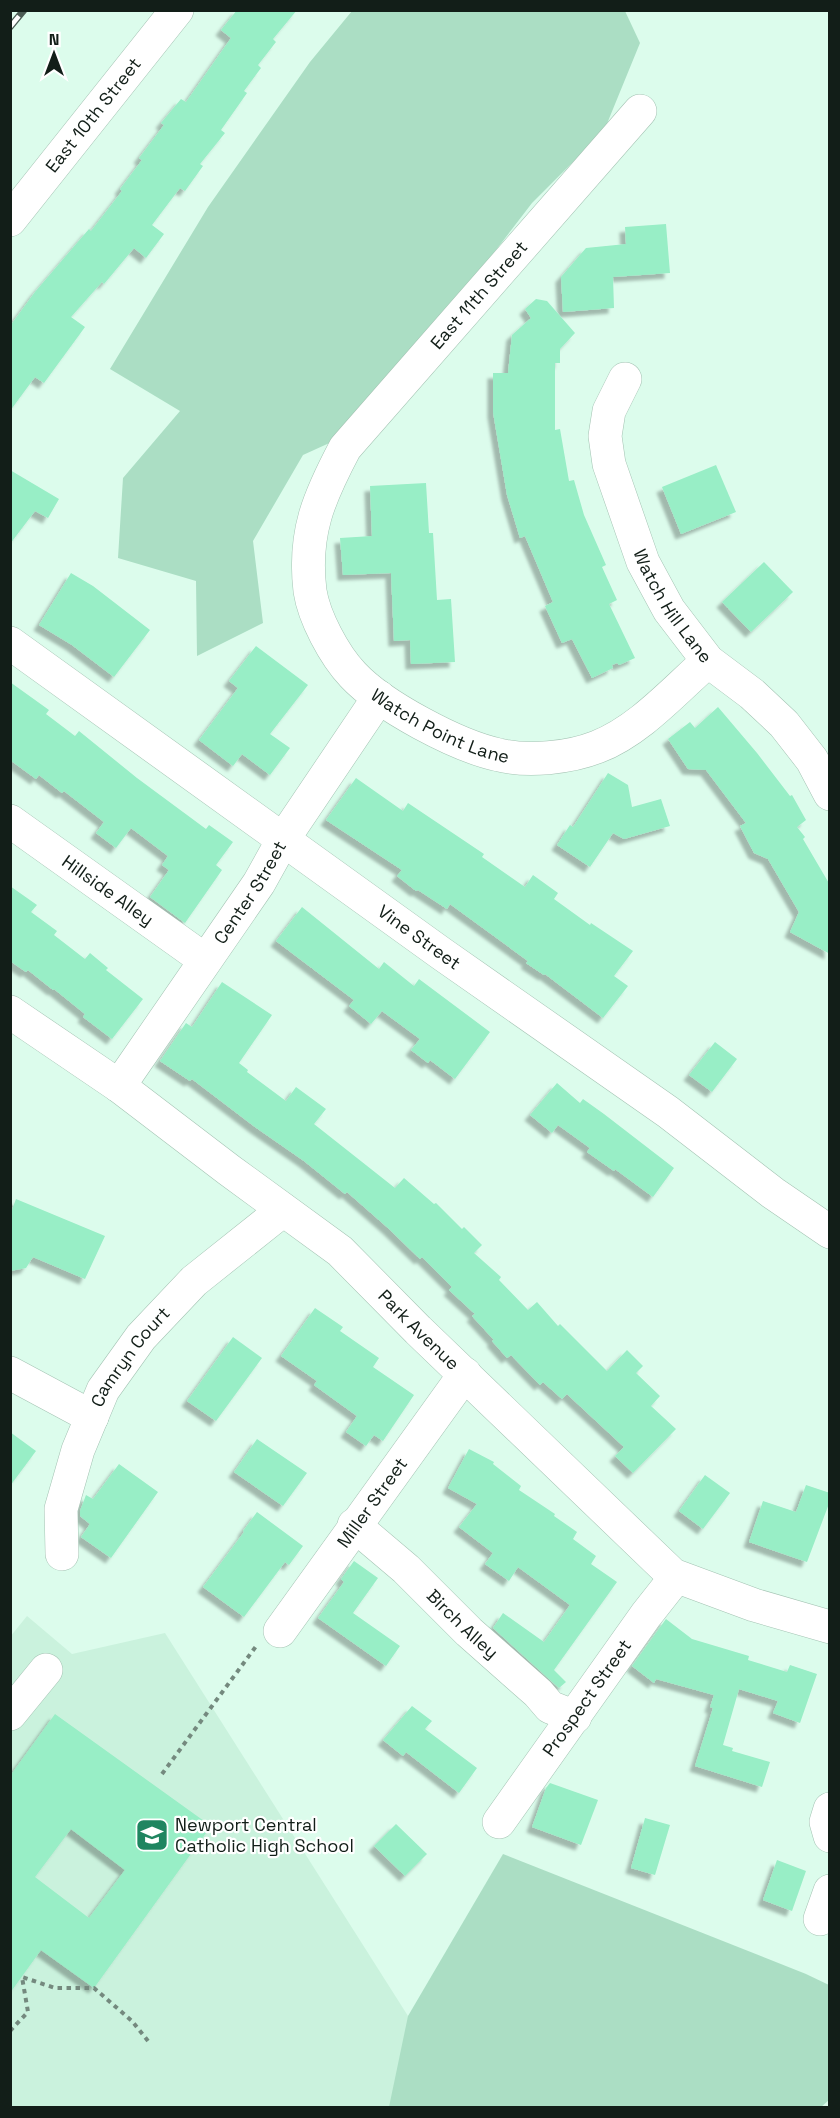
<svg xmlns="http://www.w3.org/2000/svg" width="840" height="2118" font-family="'Space Grotesk',sans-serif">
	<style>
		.built { fill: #caf2dd }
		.green { fill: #abdec4 }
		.building { fill: #98eec6; fill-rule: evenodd; filter: url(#shadow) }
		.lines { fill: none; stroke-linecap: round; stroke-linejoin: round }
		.minor-casing { stroke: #a4c3b3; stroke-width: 34 }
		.major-casing { stroke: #a4c3b3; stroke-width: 34 }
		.path { stroke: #74897e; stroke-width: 4; stroke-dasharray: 4.5 4.5; stroke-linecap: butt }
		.minor { stroke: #fff; stroke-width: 33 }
		.major { stroke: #fff; stroke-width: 33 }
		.rail-casing { stroke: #4b5c54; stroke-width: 7 }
		.rail { stroke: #fff; stroke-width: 4.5; stroke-dasharray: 14; stroke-linecap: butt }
		.labels { text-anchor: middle; stroke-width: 4.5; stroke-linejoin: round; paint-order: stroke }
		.street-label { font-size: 18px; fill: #121e18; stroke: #fff }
		.poi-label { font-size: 18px; fill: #121e18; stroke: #fff; text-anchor: start }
	</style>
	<defs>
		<filter id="shadow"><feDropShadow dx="-5.5" dy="5.5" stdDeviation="1.5" flood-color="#0004"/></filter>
	</defs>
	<rect width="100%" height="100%" fill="#dcfcec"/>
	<path class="built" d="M27,1616L72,1654L165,1633L408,2016L410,2107H11L10,1637Z"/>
	<g class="green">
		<path d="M352,11H625L640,43L604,131L532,203L358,430L303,455L253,541L263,623L197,656L196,581L118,558L123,478L180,411L110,369L208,207L310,62Z"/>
		<path d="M503,1854L806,1974L829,1985V2100L820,2108L389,2107L408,2016Z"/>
	</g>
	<g class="building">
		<path d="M237,10H297L273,39L276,42L258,65L261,68L244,91L247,93L221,130L225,133L200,164L203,166L185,191L180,188L152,225L164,234L146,258L134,248L104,284L102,282L71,317L85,327L44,383L35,377L10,411V326L35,292L89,229L91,231L122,191L120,189L142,160L139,158L164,125L161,123L181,99L186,102L231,38L221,30Z"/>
		<path d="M666,224L670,273L613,277L614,308L563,312L561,277L586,248L626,244L625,227Z"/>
		<path d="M536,299L547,301L575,333L560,349V363H555V430L560,429L569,481L574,480L584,515L606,565L602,567L617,600L609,604L635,658L619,665L617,663L612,665L613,668L592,678L572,639L562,643L545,606L553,602L525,536L520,538L507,495L493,412V373H508L512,335L531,318L525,309Z"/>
		<path d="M716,465L736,512L681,534L662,487Z"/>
		<path d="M10,470L59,499L48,518L35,511L10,544Z"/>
		<path d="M426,483L429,533H433L437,600L451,599L455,662L411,664L410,640L394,641L391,573L343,575L340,538L372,536L370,486Z"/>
		<path d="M764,562L793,592L751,632L722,602Z"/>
		<path d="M71,573L93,586L150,630L114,677L72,645L39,625Z"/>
		<path d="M256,646L308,685L270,734L290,748L270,775L242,754L233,766L199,740L238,688L229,681Z"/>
		<path d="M10,682L49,710L46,714L75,736L79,731L137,778L206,829L209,825L233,842L216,865L222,870L185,923L150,897L169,870L162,865L168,856L131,828L116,848L96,833L104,822L64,791L62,793L39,775L36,779L10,760Z"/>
		<path d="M718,707L757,753L790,796L792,795L806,820L797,827L805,837L803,839L830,885V954L790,932L799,912L768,859L754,853L740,826L746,823L706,770L688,769L668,739L690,722L695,728Z"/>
		<path d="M608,773L628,785L632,807L661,799L670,826L624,839L613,833L590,867L557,845L570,825L573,827Z"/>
		<path d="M356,778L403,811L408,803L484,854L482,857L525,887L533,875L558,893L554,899L590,925L591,923L633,951L614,976L628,986L603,1018L545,974L544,975L526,963L528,961L450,904L447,909L418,890L416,891L397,876L402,870L326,820Z"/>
		<path d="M10,886L37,905L31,912L57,931L54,935L85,959L90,953L108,968L106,970L143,999L112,1039L83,1017L85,1014L54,989L53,990L28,970L26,972L10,961Z"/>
		<path d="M302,907L379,969L384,962L414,986L419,979L490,1032L455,1079L430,1060L428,1063L411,1050L420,1039L382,1011L371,1024L349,1006L354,1000L276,941Z"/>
		<path d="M222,982L272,1015L239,1063L248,1070L247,1072L286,1101L296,1087L326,1109L314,1124L395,1188L404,1178L434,1204L436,1203L462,1229L464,1227L482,1245L474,1253L501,1277L499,1280L528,1310L537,1302L558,1326L560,1324L607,1371L627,1350L643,1366L636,1373L660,1396L651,1406L676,1429L633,1473L615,1456L624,1447L567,1394L562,1399L543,1382L540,1385L511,1355L507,1358L492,1341L494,1340L472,1316L475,1314L449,1290L452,1287L422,1257L420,1259L388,1228L347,1192L345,1194L304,1161L255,1127L192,1079L190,1081L160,1061L186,1023L192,1027Z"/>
		<path d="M715,1042L737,1059L712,1092L689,1075Z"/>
		<path d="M557,1083L580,1103L583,1099L604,1114L674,1168L653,1197L615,1169L614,1171L587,1152L590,1148L558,1125L552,1133L530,1115Z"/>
		<path d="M16,1199L105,1236L85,1279L33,1257L26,1268L10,1271V1215Z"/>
		<path d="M315,1308L343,1327L340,1331L379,1358L373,1367L414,1395L383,1441L374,1435L366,1446L346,1432L357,1416L314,1385L317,1381L281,1356Z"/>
		<path d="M233,1337L262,1358L216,1421L187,1401Z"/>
		<path d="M10,1432L36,1451L10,1486Z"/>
		<path d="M257,1439L307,1473L283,1506L234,1472Z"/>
		<path d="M469,1449L494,1462L493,1464L521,1486L519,1490L555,1514L554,1516L577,1532L573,1539L596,1556L591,1564L617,1582L554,1670L566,1682L559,1688L493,1628L503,1613L544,1642L570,1605L518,1567L509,1581L485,1564L493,1553L459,1527L477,1504L448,1488Z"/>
		<path d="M119,1464L158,1492L111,1558L81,1537L90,1524L80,1516V1511L86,1495L93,1499Z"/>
		<path d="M705,1475L730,1493L703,1529L679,1511Z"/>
		<path d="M806,1485L830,1493V1501L807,1562L749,1542L763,1501L796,1512Z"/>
		<path d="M257,1512L303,1546L289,1565L285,1562L244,1617L203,1587L244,1532L243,1531Z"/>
		<path d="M354,1561L378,1578L353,1613L400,1646L386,1666L318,1618L344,1582L341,1579Z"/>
		<path d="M666,1619L692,1639L749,1656L748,1660L787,1672L790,1665L817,1674L800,1723L773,1713L778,1701L739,1689L723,1745L733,1748L732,1751L770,1762L762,1787L695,1766L713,1708L710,1707L714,1695L656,1679L654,1683L632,1666Z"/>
		<path d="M412,1706L432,1721L425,1729L477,1768L459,1793L406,1752L403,1756L383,1740Z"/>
		<path d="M55,1714L211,1826L94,1988L41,1950L10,1993V1776ZM71,1829L125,1870L89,1918L35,1877Z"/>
		<path d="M550,1783L598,1800L581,1845L532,1827L546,1788Z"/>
		<path d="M645,1818L670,1825L655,1875L631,1868Z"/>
		<path d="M396,1824L427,1854L405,1876L374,1846Z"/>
		<path d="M777,1860L806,1871L792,1911L763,1900Z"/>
	</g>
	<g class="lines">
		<g class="minor-casing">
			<g id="minor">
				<path id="s1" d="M640,111L345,448C319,497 303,533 310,591C314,617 334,655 353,675C382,706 457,746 499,755C528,762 569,758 597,747C639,731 675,690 708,661"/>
				<path id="s2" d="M625,379L609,411L605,436L609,464L643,562L669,610L708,661L752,694L784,724L812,760L830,794"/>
				<path id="s3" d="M10,643L442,954L668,1112L773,1193L830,1232"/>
				<path id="s4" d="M10,821L205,960"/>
				<path id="s5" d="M10,1012L119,1086L229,1170L340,1251L418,1330L673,1575L754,1605L830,1627"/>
				<path id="s6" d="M119,1086L259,883L284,838L379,697"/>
				<path d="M10,1373L92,1417"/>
				<path id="s7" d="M354,1525L406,1569L469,1632L538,1693L550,1707L575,1717"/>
				<path id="s8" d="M62,1554L61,1509L78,1450L103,1390L141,1337L194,1281L283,1210"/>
				<path id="s9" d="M280,1631L465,1374"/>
				<path d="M10,1714L46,1670"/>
				<path d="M830,1809L826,1822L830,1836"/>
				<path id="s10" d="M499,1822L646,1615L676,1577"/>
				<path d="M820,1919L830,1891"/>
			</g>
		</g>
		<g class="major-casing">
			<g id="major">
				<path id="s11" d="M10,220L177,10"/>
			</g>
		</g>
		<g class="path">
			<path d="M162,1774L257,1645"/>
			<path d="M10,2031L28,2012L22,1977L55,1988H94L132,2021L148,2041"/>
		</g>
		<use href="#minor" class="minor"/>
		<use href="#major" class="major"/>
		<g class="rail-casing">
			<path id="rail" d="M10,27L24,10"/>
		</g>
		<use href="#rail" class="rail"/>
	</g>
	<defs>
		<g id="school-square" transform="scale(1.725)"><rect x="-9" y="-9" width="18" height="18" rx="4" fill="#1f8560" stroke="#fff"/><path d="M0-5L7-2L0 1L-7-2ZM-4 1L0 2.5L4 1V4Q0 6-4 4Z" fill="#fff"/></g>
	</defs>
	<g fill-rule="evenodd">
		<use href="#school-square" x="152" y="1835"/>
	</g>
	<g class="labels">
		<g class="street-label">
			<text dy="6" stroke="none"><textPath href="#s11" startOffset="134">East 10th Street</textPath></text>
			<text transform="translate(479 295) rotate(-49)" y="6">East 11th Street</text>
			<text dy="6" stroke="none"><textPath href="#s2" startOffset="246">Watch Hill Lane</textPath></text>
			<text dy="6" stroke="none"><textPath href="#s1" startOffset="796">Watch Point Lane</textPath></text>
			<text dy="6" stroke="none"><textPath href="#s4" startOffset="120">Hillside Alley</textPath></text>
			<text dy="6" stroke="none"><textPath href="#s6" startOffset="234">Center Street</textPath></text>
			<text dy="6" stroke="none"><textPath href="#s3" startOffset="504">Vine Street</textPath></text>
			<text dy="6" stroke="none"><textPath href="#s5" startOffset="519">Park Avenue</textPath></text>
			<text dy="6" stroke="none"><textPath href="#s8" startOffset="214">Camryn Court</textPath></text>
			<text dy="6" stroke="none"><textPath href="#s9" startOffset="158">Miller Street</textPath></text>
			<text dy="6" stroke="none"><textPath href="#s7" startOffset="147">Birch Alley</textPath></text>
			<text dy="6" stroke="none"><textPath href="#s10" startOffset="152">Prospect Street</textPath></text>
		</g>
		<g class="poi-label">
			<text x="175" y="1831">Newport Central<tspan x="175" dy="21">Catholic High School</tspan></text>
		</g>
	</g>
	<rect width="840" height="2118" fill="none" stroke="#121e18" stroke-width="24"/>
	<g transform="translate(54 54)" stroke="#ffffff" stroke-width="4.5" paint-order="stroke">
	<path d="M0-4.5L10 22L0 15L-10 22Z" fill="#121e18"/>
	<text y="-9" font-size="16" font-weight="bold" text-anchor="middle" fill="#121e18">N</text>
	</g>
</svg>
